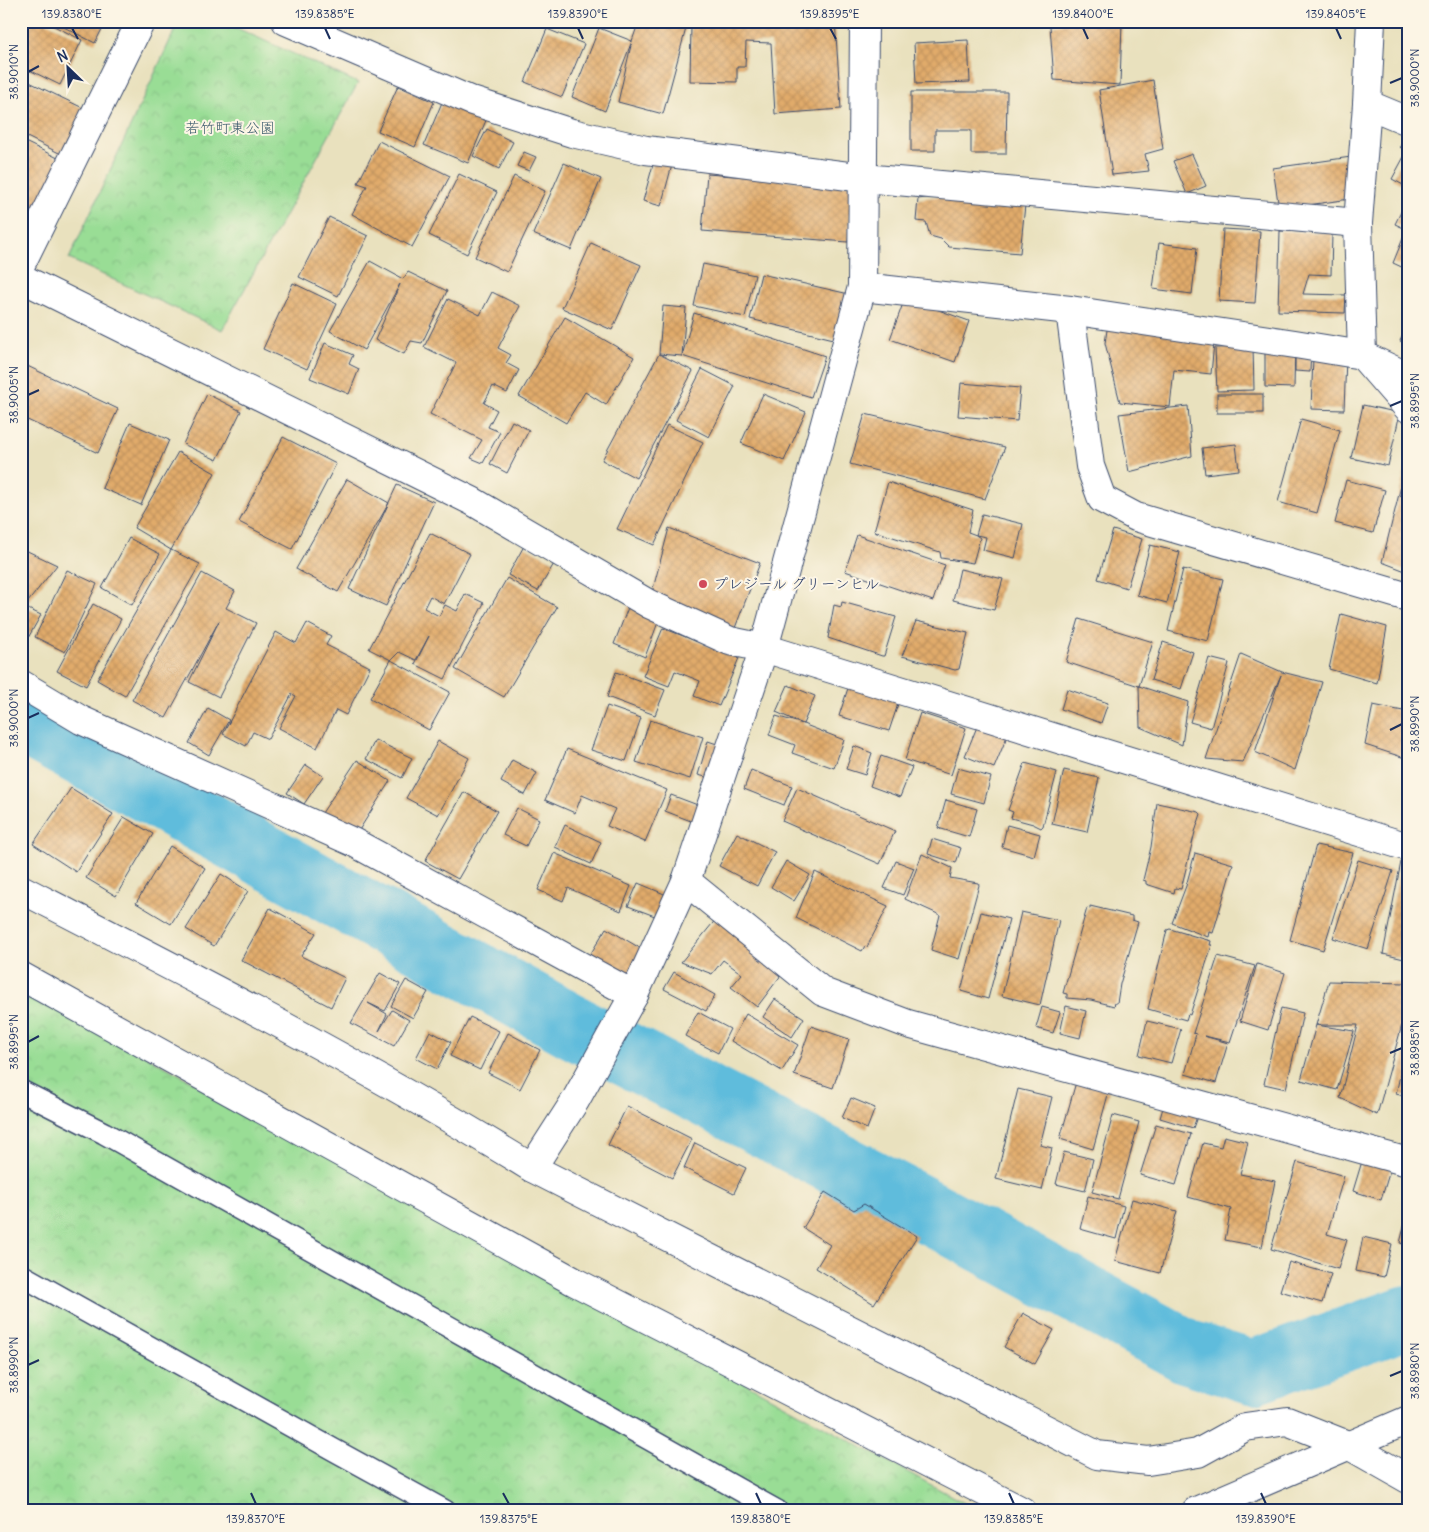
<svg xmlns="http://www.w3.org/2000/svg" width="1429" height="1532" font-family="Delius,'Klee One',sans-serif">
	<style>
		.park { fill: url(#park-crowns); stroke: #5a867a }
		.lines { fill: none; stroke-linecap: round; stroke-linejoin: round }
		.river { stroke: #5ebcdc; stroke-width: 64 }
		.building { fill: url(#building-cross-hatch) }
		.lane-casing { stroke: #3a4a6c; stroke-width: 24 }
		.street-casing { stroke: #3a4a6c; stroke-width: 30 }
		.secondary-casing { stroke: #3a4a6c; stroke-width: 30 }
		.lane { stroke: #fff; stroke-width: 21 }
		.street { stroke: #fff; stroke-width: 28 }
		.secondary { stroke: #fff; stroke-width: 28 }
		.ticks { fill: none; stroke: #1b2f5e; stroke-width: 2 }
		.poi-dot { fill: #d1495b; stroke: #fcf5e5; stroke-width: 2 }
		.labels { text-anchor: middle; stroke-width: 4; stroke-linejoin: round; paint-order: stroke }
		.park-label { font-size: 15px; fill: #3a5a6c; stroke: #fcf5e5 }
		.poi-label { font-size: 15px; fill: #1b2f5e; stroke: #fcf5e5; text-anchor: start }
		.neatline { fill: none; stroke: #1b2f5e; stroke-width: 2 }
		.ticks-label { font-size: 12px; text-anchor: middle; fill: #1b2f5e }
	</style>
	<defs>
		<pattern id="park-crowns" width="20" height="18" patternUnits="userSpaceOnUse" patternTransform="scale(1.25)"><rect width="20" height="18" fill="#99dd95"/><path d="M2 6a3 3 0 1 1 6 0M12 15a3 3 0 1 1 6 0" fill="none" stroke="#83be83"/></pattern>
		<pattern id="building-cross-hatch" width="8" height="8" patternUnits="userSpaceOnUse" patternTransform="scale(1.25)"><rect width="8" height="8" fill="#e1ab6a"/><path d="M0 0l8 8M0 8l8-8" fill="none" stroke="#c0935e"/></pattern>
	</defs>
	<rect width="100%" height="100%" fill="#fcf5e5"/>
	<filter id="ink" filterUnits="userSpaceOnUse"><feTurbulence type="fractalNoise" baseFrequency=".02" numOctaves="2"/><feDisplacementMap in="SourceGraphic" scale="10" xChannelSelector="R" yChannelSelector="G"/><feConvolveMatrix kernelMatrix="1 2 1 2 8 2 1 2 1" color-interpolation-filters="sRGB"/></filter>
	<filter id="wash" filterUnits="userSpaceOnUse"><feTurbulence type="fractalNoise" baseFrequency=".0096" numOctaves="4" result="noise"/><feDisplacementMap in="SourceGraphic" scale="20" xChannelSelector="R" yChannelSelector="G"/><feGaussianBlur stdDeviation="1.12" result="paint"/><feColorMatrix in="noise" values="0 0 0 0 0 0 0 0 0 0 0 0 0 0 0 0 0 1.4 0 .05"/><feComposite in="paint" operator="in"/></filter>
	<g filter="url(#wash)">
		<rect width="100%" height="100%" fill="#e9e1be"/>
		<g class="park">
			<path d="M179,21H221L358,83L222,330L69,259Z"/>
			<path d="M21,988L979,1511H21Z"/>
		</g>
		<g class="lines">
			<path class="river" d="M21,721L570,1025L920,1207L1188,1352L1252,1372L1408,1317"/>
		</g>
		<g id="blocks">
			<g class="building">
				<path d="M23,21H44L82,40L60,85L21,66V25Z"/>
				<path d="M52,21H106L95,43Z"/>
				<path d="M639,21H688L663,114L618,102L632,41Z"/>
				<path d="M782,21H835L841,109L775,114L771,43L746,42L745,67H737V82L690,81L691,25Z"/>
				<path d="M1077,21H1122L1120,85L1054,80L1050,26Z"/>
				<path d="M599,28L632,41L605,111L572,97Z"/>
				<path d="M547,29L584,44L562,97L525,82Z"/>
				<path d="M968,40L970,82L916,84L914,43Z"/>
				<path d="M21,78L87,110L65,156L21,134Z"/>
				<path d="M1153,80L1163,149L1145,154L1149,171L1112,175L1099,90Z"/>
				<path d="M398,86L434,102L415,147L378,131Z"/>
				<path d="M911,92H1007L1006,154H971V130H935V151H911Z"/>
				<path d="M443,100L487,118L468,163L424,145Z"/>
				<path d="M487,129L513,142L499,169L473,156Z"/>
				<path d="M1408,131V186L1407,187L1392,179L1406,153L1400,147Z"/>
				<path d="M21,140L64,161L30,229L21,225Z"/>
				<path d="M379,141L450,176L412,247L352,214L367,186L358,183Z"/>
				<path d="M524,152L536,157L529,171L517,166Z"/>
				<path d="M1192,154L1206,186L1187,194L1173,161Z"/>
				<path d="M1351,157L1357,198L1279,209L1273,168Z"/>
				<path d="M654,161L672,165L661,206L643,201Z"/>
				<path d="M564,163L601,179L571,250L533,234Z"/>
				<path d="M459,174L497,192L467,254L429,235Z"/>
				<path d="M707,174L853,185L848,242L702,231Z"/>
				<path d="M514,176L545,191L507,272L475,257Z"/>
				<path d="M950,195L1025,205L1020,253L949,247L941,239L930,236L926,222L916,221L918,199Z"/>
				<path d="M1405,204L1408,205V230L1395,224Z"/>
				<path d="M329,217L368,236L338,296L299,277Z"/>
				<path d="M1223,229L1260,231L1255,303L1219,301Z"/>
				<path d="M1280,231L1332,233L1331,275L1309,274L1303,294L1346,295L1345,313L1278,311Z"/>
				<path d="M1404,236L1408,238V270L1393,263Z"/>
				<path d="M591,243L641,265L612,330L562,308Z"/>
				<path d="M1159,243L1197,248L1192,294L1153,289Z"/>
				<path d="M370,261L403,279L408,272L447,291L422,343L411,341L404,354L375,340L400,284L364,350L330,331Z"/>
				<path d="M703,264L755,275L745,317L694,306Z"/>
				<path d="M761,274L849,294L838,340L750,319Z"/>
				<path d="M293,283L337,304L307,369L263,349Z"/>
				<path d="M492,292L520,306L498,348L511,355L506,363L519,370L507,393L493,386L484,403L497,410L488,427L500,432L483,463L471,458L482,440L430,414L456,363L424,347L448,299L480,315Z"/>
				<path d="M905,298L969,321L955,362L890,339Z"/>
				<path d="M663,306L686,308L682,356L694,313L825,356L811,397L682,356L659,354L693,371L636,478L602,460L659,354Z"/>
				<path d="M565,317L634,357L606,405L585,392L566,423L519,396Z"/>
				<path d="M1115,321L1215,332L1211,374L1174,370L1170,407L1120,402L1105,343L1107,330Z"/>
				<path d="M1408,325V345L1400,341Z"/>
				<path d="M325,343L353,355L349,364L359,369L349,394L310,378Z"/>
				<path d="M1265,343L1295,344L1294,388L1265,387Z"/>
				<path d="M1295,346L1311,347L1310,372L1295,371Z"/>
				<path d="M1253,347L1254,390L1217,391L1215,348Z"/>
				<path d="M1313,357L1346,358L1344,410L1311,409Z"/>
				<path d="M21,363L118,409L98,453L21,417Z"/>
				<path d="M702,369L735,386L709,437L676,420Z"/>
				<path d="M961,383L1020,388L1017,421L958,416Z"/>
				<path d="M207,394L241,411L217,460L183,444Z"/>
				<path d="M763,394L806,412L784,461L741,443Z"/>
				<rect x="1217" y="394" width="46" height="19"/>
				<path d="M1363,405L1400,413L1388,466L1351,458Z"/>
				<path d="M1188,406L1192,456L1129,472L1119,414Z"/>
				<path d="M865,414L1005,447L985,499L850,464Z"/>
				<path d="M1301,419L1340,430L1317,513L1278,502Z"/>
				<path d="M512,421L529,430L507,473L490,464Z"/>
				<path d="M130,423L169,440L141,505L102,488Z"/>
				<path d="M667,425L703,442L654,545L617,529Z"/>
				<path d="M283,437L336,464L292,549L239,522Z"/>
				<path d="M1236,444L1239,470L1205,474L1202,448Z"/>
				<path d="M178,452L215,473L171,550L134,528Z"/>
				<path d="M1407,462L1408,496L1400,495L1408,497V572L1382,562Z"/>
				<path d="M347,479L389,503L338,592L296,569Z"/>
				<path d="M1346,480L1385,490L1373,533L1335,523Z"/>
				<path d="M888,482L973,510L968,532L976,535L980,538L973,563L941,558L940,552L874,531Z"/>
				<path d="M397,485L434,502L386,606L349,589Z"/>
				<path d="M982,514L1023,524L1015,558L983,550L986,537L976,535Z"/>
				<path d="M669,528L760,563L730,641L649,604Z"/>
				<path d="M1113,530L1142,539L1127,588L1098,579Z"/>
				<path d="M430,533L470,554L444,604L430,596L424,608L439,616L445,605L457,611L465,594L484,603L445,679L415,664L429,636L416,660L399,652L391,660L369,649Z"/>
				<path d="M857,535L945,565L933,601L845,571Z"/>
				<path d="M129,538L160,554L132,605L102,588Z"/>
				<path d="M1150,545L1180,552L1167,603L1137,595Z"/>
				<path d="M524,546L555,562L538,591L508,575Z"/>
				<path d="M21,548L57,565L24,607L41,615L28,638L21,634Z"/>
				<path d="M171,550L200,564L125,696L97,680Z"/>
				<path d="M960,569L1003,579L994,610L953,600Z"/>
				<path d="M1183,569L1223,579L1208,641L1168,631Z"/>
				<path d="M67,570L97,584L65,652L35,637Z"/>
				<path d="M202,573L235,591L226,608L256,623L219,697L189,682L219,621L166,718L132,700Z"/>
				<path d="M507,578L557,607L504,697L455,669Z"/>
				<path d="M842,602L896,617L884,656H882L828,638L834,605L841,607Z"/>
				<path d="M93,604L121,619L86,686L57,671Z"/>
				<path d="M629,605L660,617L645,657L614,644Z"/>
				<path d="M1341,614L1387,627L1377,683L1329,669Z"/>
				<path d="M1079,619L1153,642L1139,686L1066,662Z"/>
				<path d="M916,621L968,633L959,669L955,670L902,656Z"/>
				<path d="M307,623L331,636L326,645L370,667L346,715L336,710L317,748L279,728L296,696L292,694L268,739L253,732L246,746L223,734L276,632L296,643Z"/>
				<path d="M663,628L739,658L719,706L694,696L700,681L675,671L669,686L643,676Z"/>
				<path d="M1163,642L1193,652L1181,689L1151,680Z"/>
				<path d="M1241,654L1282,672L1322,682L1295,770L1255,752L1281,675L1243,762L1206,759Z"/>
				<path d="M1209,658L1229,663L1211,728L1190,722Z"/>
				<path d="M391,660L450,692L429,730L370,698Z"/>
				<path d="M616,672L665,690L655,715L607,697Z"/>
				<path d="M850,682L900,698L889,731L839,716Z"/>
				<path d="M788,685L815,696L803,724L844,740L834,768L792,753L795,745L769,735L776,716L803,724L776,712Z"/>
				<path d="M1139,686L1188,702L1182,745L1140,727Z"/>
				<path d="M1067,689L1108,703L1101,723L1061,709Z"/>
				<path d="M1373,705L1408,712V759L1365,745Z"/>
				<path d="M607,706L641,718L626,761L591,750Z"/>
				<path d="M208,708L229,720L209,755L189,743Z"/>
				<path d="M920,713L966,728L951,775L905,760Z"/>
				<path d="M650,720L703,737L690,779L636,762Z"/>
				<path d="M979,722L1008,734L994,768L965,756Z"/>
				<path d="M375,740L412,758L402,778L366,759Z"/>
				<path d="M438,741L469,758L438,815L406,798Z"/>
				<path d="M708,741L723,746L713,779L698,775Z"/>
				<path d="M854,746L872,753L865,775L846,769Z"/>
				<path d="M567,749L667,790L645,842L607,826L615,809L582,795L575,813L545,800Z"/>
				<path d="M881,756L912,767L900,797L870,786Z"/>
				<path d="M357,760L390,781L356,835L322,813Z"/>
				<path d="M512,760L537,773L525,795L501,782Z"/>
				<path d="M1025,763L1057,772L1043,826L1041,828L1033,824L1011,818L1013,812L1008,810Z"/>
				<path d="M306,765L323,776L304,804L287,793Z"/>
				<path d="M958,768L991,777L984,803L951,794Z"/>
				<path d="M751,770L792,786L784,805L744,789Z"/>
				<path d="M1064,770L1099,778L1087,832L1052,824Z"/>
				<path d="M71,788L113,814L76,872L33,844Z"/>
				<path d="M797,788L895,831L880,864L782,821Z"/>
				<path d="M464,792L497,811L458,879L425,861Z"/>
				<path d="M671,795L703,807L696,823L665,811Z"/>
				<path d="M946,800L977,809L969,837L938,828Z"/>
				<path d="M1157,803L1199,812L1201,814L1195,832L1181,889L1175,888L1174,893L1146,884V881L1143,880L1151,847Z"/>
				<path d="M517,808L539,819L526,846L503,835Z"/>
				<path d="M124,817L153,834L116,896L86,878Z"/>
				<path d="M565,825L601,842L591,864L555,847Z"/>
				<path d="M1007,825L1040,834L1034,856L1002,847Z"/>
				<path d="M737,833L775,852L757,886L719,866Z"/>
				<path d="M932,839L961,848L956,863L928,854Z"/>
				<path d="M1316,845L1353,853L1323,950L1290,940Z"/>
				<path d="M170,846L205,868L171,924L136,903Z"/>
				<path d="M554,853L631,886L621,911L568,888L563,901L538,890Z"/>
				<path d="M1195,853L1233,864L1213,933L1209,932L1208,937L1172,923L1186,886Z"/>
				<path d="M922,854L952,868L950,878L978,883L979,885L959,959L931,950L940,915L905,899Z"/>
				<path d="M1358,860L1393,871L1368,949L1333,938Z"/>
				<path d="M786,861L810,875L794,901L771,887Z"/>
				<path d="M896,861L914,868L903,895L884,888Z"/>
				<path d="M1401,862L1408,864V935L1402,933L1404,959L1383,954Z"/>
				<path d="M815,872L888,906L867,947L865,946L862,951L796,918Z"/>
				<path d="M221,874L248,891L214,946L186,929Z"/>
				<path d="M638,883L669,896L660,918L628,906Z"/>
				<path d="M1090,906L1132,916V920L1138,922L1120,984L1117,1003H1115L1114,1006L1091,1000L1067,998V994L1063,993L1087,908L1090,909Z"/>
				<path d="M270,908L316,933L301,956L345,978L331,1007L241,960Z"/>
				<path d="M981,912L1009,919L988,999L961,991Z"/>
				<path d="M1021,912L1059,920L1040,1005L1002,996Z"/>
				<path d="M721,913L788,966L757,1007L731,987L742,974L723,960L712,974L681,962Z"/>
				<path d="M606,928L645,951L629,977L590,955Z"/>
				<path d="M1170,929L1211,941L1210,945H1212L1190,1015L1188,1014L1186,1020L1148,1009L1167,930Z"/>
				<path d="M1218,956L1255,966L1230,1042L1204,1036L1228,1043L1216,1083L1185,1074L1196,1034L1193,1033Z"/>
				<path d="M1257,964L1285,973L1268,1030L1240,1021Z"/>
				<path d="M674,972L715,995L706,1011L664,989Z"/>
				<path d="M380,973L400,984L385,1011L368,1003L387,1014L379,1031L392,1010L409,1020L394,1046L351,1023Z"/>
				<path d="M406,980L428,992L413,1018L391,1006Z"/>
				<path d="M1329,981L1405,983L1402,1025L1377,1115L1340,1098L1358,1025H1316Z"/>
				<path d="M775,999L804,1018L792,1037L763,1017Z"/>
				<path d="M1066,1006L1086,1011L1080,1038L1060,1033Z"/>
				<path d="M1042,1007L1060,1012L1053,1033L1036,1028Z"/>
				<path d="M1281,1008L1303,1013L1286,1089L1264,1084Z"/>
				<path d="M698,1012L730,1029L718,1053L685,1036Z"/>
				<path d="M746,1014L798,1045L782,1071L731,1041Z"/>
				<path d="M470,1017L499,1031L480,1070L450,1056Z"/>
				<path d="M1147,1021L1181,1029L1171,1063L1139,1055Z"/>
				<path d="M1316,1025L1354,1031L1337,1090L1301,1080Z"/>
				<path d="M811,1026L849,1039L833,1088L794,1075Z"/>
				<path d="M430,1031L451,1042L437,1069L416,1058Z"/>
				<path d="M508,1033L540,1050L520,1089L488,1073Z"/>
				<path d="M1407,1043H1408V1097L1396,1094Z"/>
				<path d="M1076,1082L1109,1091L1093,1149L1060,1139Z"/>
				<path d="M1018,1089L1052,1097L1040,1145L1052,1148L1042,1190L996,1179Z"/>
				<path d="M851,1098L875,1108L867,1129L842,1118Z"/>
				<path d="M1165,1101L1199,1111L1193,1128L1160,1118Z"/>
				<path d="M627,1106L692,1139L672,1178L608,1145Z"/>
				<path d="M1113,1115L1139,1122L1118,1199L1092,1192Z"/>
				<path d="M1156,1124L1191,1134L1176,1185L1140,1175Z"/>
				<path d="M1224,1136L1248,1142L1240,1174L1275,1181L1262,1247L1225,1240L1231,1209L1188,1197L1203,1143L1221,1147Z"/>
				<path d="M695,1143L746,1168L734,1193L684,1168Z"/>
				<path d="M1064,1152L1093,1159L1085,1191L1056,1184Z"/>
				<path d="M1363,1158L1391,1167L1381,1200L1353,1191Z"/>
				<path d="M1297,1162L1344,1176L1327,1234L1347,1240L1338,1269L1271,1249Z"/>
				<path d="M825,1192L854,1210L864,1204L917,1236L874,1304L816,1268L830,1245L803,1228Z"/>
				<path d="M1088,1196L1124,1206L1116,1239L1080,1229Z"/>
				<path d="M1132,1199L1177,1211L1160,1273L1115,1261Z"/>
				<path d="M1407,1215H1408V1245L1400,1243Z"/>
				<path d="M1363,1237L1392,1244L1384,1277L1356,1271Z"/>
				<path d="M1289,1262L1331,1274L1322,1303L1280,1291Z"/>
				<path d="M1023,1313L1054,1330L1035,1364L1004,1347Z"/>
			</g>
		</g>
	</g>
	<g filter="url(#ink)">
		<use href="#blocks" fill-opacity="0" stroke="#3a4a6c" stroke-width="1"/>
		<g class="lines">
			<g class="lane-casing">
				<g id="lane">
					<path d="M21,1091L104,1133L777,1511"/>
					<path d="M21,1275L334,1450L445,1511"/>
				</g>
			</g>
			<g class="street-casing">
				<g id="street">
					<path d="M286,21L472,101L572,133L646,150L864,178L1358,223"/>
					<path d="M1371,21L1367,104L1358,223L1362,355L1408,408"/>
					<path d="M1367,104L1408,121"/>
					<path d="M21,264L141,21"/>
					<path d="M862,287L1070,310L1295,344L1362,355L1408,377"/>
					<path d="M1070,310L1090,466L1102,499L1136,517L1408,597"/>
					<path d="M764,648L1408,847"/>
					<path d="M21,684L81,720L353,842L634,995"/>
					<path d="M686,881L823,992L908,1024L1408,1162"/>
					<path d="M21,889C194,978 367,1066 532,1168L1097,1455L1148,1461L1198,1453L1245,1427L1287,1421L1350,1446L1408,1479"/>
					<path d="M532,1168L575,1101L616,1027L634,995L686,881L764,648L862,287L864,21"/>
					<path d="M1196,1511L1408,1420"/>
				</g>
			</g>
			<g class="secondary-casing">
				<g id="secondary">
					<path d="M21,278L472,501L649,604L730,641L764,648"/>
					<path d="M21,976L575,1282L1022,1511"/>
				</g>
			</g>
			<use href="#lane" class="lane"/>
			<use href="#street" class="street"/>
			<use href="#secondary" class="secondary"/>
		</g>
	</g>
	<path class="ticks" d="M72,28L78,39M325,28L330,39M578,28L583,39M830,28L836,39M1083,28L1088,39M1336,28L1341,39M28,72L39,66M1390,83L1402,78M28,395L39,390M1390,406L1402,401M28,718L39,713M1390,730L1402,724M28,1042L39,1036M1390,1053L1402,1048M28,1365L39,1360M1390,1376L1402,1371M251,1493L256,1504M503,1493L509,1504M756,1493L761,1504M1009,1493L1014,1504M1261,1493L1266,1504"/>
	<circle class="poi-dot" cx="703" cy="584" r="5"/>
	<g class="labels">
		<g class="park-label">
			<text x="230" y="133">若竹町東公園</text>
		</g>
		<g class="poi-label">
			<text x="713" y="589">プレジール グリーンヒル</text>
		</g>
	</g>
	<rect width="1429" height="1532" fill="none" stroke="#fcf5e5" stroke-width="55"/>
	<g transform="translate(68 68) rotate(335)" stroke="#fcf5e5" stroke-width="4" paint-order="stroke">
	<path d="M0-4L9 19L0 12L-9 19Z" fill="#1b2f5e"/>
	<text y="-8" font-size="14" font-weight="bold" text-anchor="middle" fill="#1b2f5e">N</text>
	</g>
	<rect x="28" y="28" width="1374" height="1476" class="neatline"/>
	<g class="ticks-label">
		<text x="72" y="18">139.8380°E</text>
		<text x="325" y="18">139.8385°E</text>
		<text x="578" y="18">139.8390°E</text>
		<text x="830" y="18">139.8395°E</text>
		<text x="1083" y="18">139.8400°E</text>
		<text x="1336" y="18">139.8405°E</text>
		<text transform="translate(14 72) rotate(-90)" y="4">38.9010°N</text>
		<text transform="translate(1415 78) rotate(-90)" y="4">38.9000°N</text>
		<text transform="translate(14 395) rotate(-90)" y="4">38.9005°N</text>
		<text transform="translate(1415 401) rotate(-90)" y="4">38.8995°N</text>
		<text transform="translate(14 718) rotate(-90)" y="4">38.9000°N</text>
		<text transform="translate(1415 724) rotate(-90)" y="4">38.8990°N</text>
		<text transform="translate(14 1042) rotate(-90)" y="4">38.8995°N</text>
		<text transform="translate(1415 1048) rotate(-90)" y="4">38.8985°N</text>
		<text transform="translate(14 1365) rotate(-90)" y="4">38.8990°N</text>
		<text transform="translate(1415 1371) rotate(-90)" y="4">38.8980°N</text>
		<text x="256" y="1523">139.8370°E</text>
		<text x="509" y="1523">139.8375°E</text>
		<text x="761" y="1523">139.8380°E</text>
		<text x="1014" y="1523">139.8385°E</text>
		<text x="1266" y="1523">139.8390°E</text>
	</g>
</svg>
